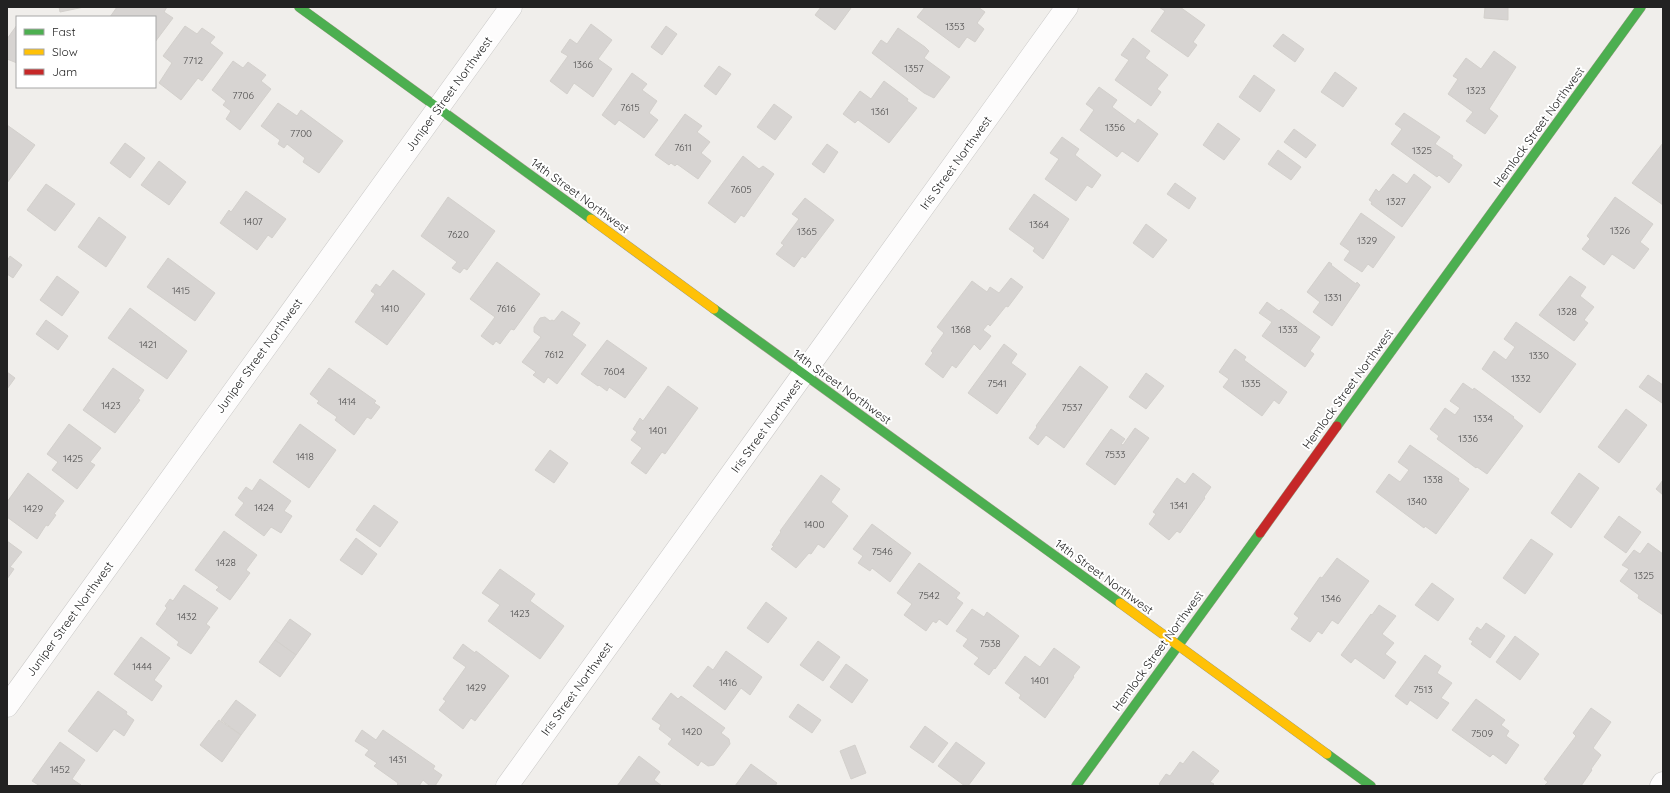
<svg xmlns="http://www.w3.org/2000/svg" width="1670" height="793" font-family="Quicksand,sans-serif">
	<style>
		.building { fill: #d7d4d2; stroke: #d3d0cc }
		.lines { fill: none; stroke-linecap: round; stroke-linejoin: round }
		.street-casing { stroke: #c9c8c7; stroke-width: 23 }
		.fast-casing { stroke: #999a82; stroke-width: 10 }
		.slow-casing { stroke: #999a82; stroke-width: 10 }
		.jam-casing { stroke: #999a82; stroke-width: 10 }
		.street { stroke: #fdfcfc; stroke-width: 22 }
		.fast { stroke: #4caf50; stroke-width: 9 }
		.slow { stroke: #ffc107; stroke-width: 9 }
		.jam { stroke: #c62828; stroke-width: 9 }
		.labels { text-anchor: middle; stroke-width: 4; stroke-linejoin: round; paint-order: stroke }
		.number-label { font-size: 10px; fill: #4f4e4e }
		.street-label { font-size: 12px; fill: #222; stroke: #fff }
	</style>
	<rect width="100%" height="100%" fill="#f0eeeb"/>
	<g class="building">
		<path d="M59,7H84L60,12Z"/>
		<path d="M117,7H167L164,12L173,18L155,42V17H110Z"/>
		<path d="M821,7H849L851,8L835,30L815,15Z"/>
		<path d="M925,7H978L985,12L977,23L984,29L975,42L967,37L959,48L917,17Z"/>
		<path d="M1159,7H1180L1205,25L1193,42L1197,45L1188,57L1151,31L1165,11Z"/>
		<path d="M1485,7H1508V20L1484,18Z"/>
		<path d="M591,24L612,40L598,59L612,69L593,97L574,83L567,94L550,81L568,56L561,52L570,39L577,44Z"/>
		<path d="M17,25V63L7,59L8,57L7,56V39Z"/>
		<path d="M185,26L197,34L202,28L215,37L210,43L223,53L202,81L198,78L181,100L159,83L172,63L163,56Z"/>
		<path d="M666,26L677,34L662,55L651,47Z"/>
		<path d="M898,28L925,47L929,51L924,58L950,77L934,98L924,93L872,53L881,40L887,44Z"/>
		<path d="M1283,34L1304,49L1295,62L1273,46Z"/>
		<path d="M1133,38L1150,51L1145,58L1168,75L1157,89L1161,92L1151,106L1115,80L1129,60L1121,55Z"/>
		<path d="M1494,51L1516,67L1489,109L1498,116L1485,134L1466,121L1473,112L1448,94L1458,79L1453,76L1466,58L1481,69Z"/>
		<path d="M233,61L243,68L248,62L266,75L261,81L271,89L240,130L226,119L231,111L223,105L226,101L212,90Z"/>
		<path d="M719,66L731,74L716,95L704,86Z"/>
		<path d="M1335,72L1357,88L1343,107L1321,92Z"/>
		<path d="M632,73L647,84L642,90L657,101L649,113L658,120L644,138L619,120L615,125L602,115Z"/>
		<path d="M1254,75L1275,90L1260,112L1239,97Z"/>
		<path d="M884,81L908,99L907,101L917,108L889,143L858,120L855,123L843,114L860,91L871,99Z"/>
		<path d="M1099,87L1117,100L1112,107L1135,124L1138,119L1158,134L1138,162L1122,151L1117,157L1080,130L1094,110L1086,104Z"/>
		<path d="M278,103L297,116L301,110L343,141L319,173L303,162L305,158L287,144L284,148L278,144L280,140L261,126Z"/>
		<path d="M774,104L792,117L775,140L757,127Z"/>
		<path d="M1404,113L1440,137L1435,144L1453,156L1452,158L1462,165L1449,183L1439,175L1437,177L1391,144L1402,129L1395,124Z"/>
		<path d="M685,114L702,126L697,132L710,142L701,153L711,161L698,179L677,164L675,166L671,163L669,165L655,155Z"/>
		<path d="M1218,123L1240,139L1224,160L1203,145Z"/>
		<path d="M7,125L35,145L7,183Z"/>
		<path d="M1294,129L1316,145L1306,158L1284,142Z"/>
		<path d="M1062,137L1079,149L1075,155L1101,175L1092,188L1087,185L1076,201L1045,179L1059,159L1050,153Z"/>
		<path d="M125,143L145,158L130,178L110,163Z"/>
		<path d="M1663,143V205L1632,183Z"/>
		<path d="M827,144L838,152L824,173L812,164Z"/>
		<path d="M1278,150L1301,167L1291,180L1268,164Z"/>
		<path d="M743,156L759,169L763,166L774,174L744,217L741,215L735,223L708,203Z"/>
		<path d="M159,161L186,182L169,205L141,185Z"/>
		<path d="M1393,174L1407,184L1414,174L1431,187L1402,227L1371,204L1372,202L1369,200L1376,189L1379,192Z"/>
		<path d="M1175,183L1196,198L1189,209L1167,194Z"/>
		<path d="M46,184L75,204L55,231L27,210Z"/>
		<path d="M246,191L286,219L272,238L268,235L257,250L220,223L229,210L231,212Z"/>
		<path d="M1034,194L1069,219L1043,259L1033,251L1035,248L1009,229Z"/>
		<path d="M448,197L495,231L467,270L464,268L460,273L452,268L457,262L421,236Z"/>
		<path d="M1615,197L1653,224L1640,242L1649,249L1634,269L1612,254L1604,265L1582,249L1590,239L1587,236Z"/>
		<path d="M805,198L834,220L805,258L802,256L794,267L776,254L784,245L781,243L799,219L792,214Z"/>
		<path d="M1361,213L1395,237L1373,268L1368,264L1362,272L1344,260L1350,251L1340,244Z"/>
		<path d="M99,217L126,237L106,267L78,247Z"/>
		<path d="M1146,224L1167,240L1153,258L1133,243Z"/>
		<path d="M10,256L22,265L13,278L7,274V261Z"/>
		<path d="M168,258L215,293L195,321L147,287Z"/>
		<path d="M497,262L540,294L514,330L511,329L500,344L496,341L493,345L481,336L495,317L470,299Z"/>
		<path d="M1329,262L1332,264L1331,265L1356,284L1357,282L1360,285L1332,326L1313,312L1320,302L1307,292Z"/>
		<path d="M393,270L425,294L387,345L355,322L375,294L371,291L376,284L380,287Z"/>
		<path d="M57,276L79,292L62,316L40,300Z"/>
		<path d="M1570,276L1586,287L1580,296L1594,307L1584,320L1588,323L1574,341L1539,315Z"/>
		<path d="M1011,278L1023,287L1008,307L1006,306L990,326L988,324L983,330L991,336L980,350L974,344L956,368L952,365L943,378L925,364L933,353L931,351L944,333L937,327L972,281L987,292L990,287L999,293Z"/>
		<path d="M1267,302L1279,311L1281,309L1320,337L1310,351L1314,354L1305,367L1262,336L1272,322L1259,313Z"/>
		<path d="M130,308L187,351L167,379L108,338Z"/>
		<path d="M562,311L580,323L572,335L586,345L557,384L548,377L544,383L533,375L536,372L522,362L541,337L534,332V327L540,318L545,317L550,321L552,320L554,321Z"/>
		<path d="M46,320L68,336L58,350L36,334Z"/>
		<path d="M1516,322L1576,364L1540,413L1482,369L1494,351L1506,360L1515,347L1504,339Z"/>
		<path d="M607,340L647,368L625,398L609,387L607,391L599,385L598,386L581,374Z"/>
		<path d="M1004,344L1017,354L1011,363L1026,374L997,414L968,393Z"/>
		<path d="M1235,349L1246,357L1244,360L1287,392L1279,404L1274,400L1262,416L1223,387L1229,379L1219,372Z"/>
		<path d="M1080,366L1108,387L1064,448L1046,435L1038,445L1029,438L1037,427L1036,426Z"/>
		<path d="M113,368L144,390L138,399L140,400L115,433L83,410Z"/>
		<path d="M329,368L376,401L374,403L380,407L371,419L367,417L354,435L335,420L337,417L317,403L319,401L310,394Z"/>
		<path d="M7,372L15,378L7,389Z"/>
		<path d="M1146,373L1164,386L1146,409L1129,397Z"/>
		<path d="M1648,375L1663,385V401L1662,403L1639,387Z"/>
		<path d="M1463,383L1473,390L1474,388L1514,417L1513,418L1523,426L1487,474L1477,467L1476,468L1437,439L1439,436L1430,429L1445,408L1455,415L1460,408L1450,401Z"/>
		<path d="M668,386L698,408L665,454L662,452L646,474L631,463L642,448L631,440L637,432L633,429L640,418L643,421Z"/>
		<path d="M1626,409L1647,425L1619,463L1598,447Z"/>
		<path d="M69,424L101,448L90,462L95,465L77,489L52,470L58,462L47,454Z"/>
		<path d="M300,424L336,450L309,488L273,462Z"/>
		<path d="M1135,428L1149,438L1115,485L1086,464L1111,429L1125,439L1121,444L1123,445Z"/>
		<path d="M1410,445L1459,479L1458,481L1469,489L1436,534L1425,526L1424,528L1376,492L1389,474L1400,482L1409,470L1398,462Z"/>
		<path d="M550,450L568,463L554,483L535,470Z"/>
		<path d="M28,473L64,501L54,514L56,515L48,526L46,525L37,539L7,517V502Z"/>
		<path d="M1193,473L1211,487L1204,497L1205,498L1180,533L1177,531L1169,540L1149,524L1156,514L1153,512L1177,478L1185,484Z"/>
		<path d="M1579,473L1599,488L1571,528L1551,513Z"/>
		<path d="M821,475L840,489L831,502L848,516L824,548L818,544L811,554L809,553L796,568L771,549L774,546L772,545L781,532L780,531Z"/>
		<path d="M260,479L291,501L284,511L292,516L281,533L271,527L264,536L235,515L244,503L238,498L246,487L252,491Z"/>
		<path d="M1663,480V495L1656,489Z"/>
		<path d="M374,505L398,522L380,547L356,530Z"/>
		<path d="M1619,516L1641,532L1626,553L1604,537Z"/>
		<path d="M872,524L911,553L890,582L872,568L870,571L858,563L863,556L853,549Z"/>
		<path d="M224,531L257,555L246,570L250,573L230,600L216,590L219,587L195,570Z"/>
		<path d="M356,538L377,554L362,575L340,560Z"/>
		<path d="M1531,539L1553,554L1525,594L1503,578Z"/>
		<path d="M7,541L22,552L10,567L14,569L7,579Z"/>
		<path d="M1648,543L1663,554V615L1638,598L1639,595L1620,581L1629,569L1622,565L1634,550L1640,554Z"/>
		<path d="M1337,558L1369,581L1338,624L1332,620L1322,634L1318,631L1310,642L1291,629L1299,618L1294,614L1320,577L1322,578Z"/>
		<path d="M919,563L960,593L956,598L963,603L947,625L939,619L936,623L933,621L926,631L904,615L912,604L897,593Z"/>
		<path d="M500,569L535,594L530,601L564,626L540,659L488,621L500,605L482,593Z"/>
		<path d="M1432,583L1454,599L1438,621L1415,605Z"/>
		<path d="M184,585L218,608L206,624L210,627L191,654L177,645L179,642L156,624L167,608L165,606L170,599L173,601Z"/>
		<path d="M766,602L787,618L768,643L747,628Z"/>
		<path d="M1379,605L1396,616L1382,634L1394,643L1385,654L1396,662L1384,679L1355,658L1351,663L1341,655L1371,614L1372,615Z"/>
		<path d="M972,609L984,617L987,612L1019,636L995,669L994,668L989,675L974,664L979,658L963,646L968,639L956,631Z"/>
		<path d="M290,619L311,634L296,655L275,640Z"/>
		<path d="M1486,623L1505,636L1490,658L1471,644L1473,641L1469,639L1477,627L1481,630Z"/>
		<path d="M1515,636L1539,654L1520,680L1496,662Z"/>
		<path d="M141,637L170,658L154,680L162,686L152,701L114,674Z"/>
		<path d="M275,640L296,655L280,677L259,662Z"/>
		<path d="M818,641L840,657L823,681L800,665Z"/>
		<path d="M463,644L475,653L476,651L509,676L475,721L471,718L463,729L439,710L446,701L443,699L466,667L453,658Z"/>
		<path d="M1054,648L1080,667L1073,676L1074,677L1045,718L1019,698L1021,695L1005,683L1025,656L1040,667Z"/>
		<path d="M726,651L762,677L750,695L741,688L725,710L693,686L708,666L713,670Z"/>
		<path d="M1425,655L1441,666L1437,673L1452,683L1441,698L1449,703L1437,719L1410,700L1407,705L1395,696Z"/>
		<path d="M846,664L868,680L852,703L830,687Z"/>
		<path d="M98,691L127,712L126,714L134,720L124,736L114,729L97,752L68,731Z"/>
		<path d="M671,693L678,699L681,696L725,728L721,733L729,739L730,744L714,765L708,766L701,761L698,766L668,744L672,739L659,729L661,725L652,719Z"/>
		<path d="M1476,699L1505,720L1501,725L1509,731L1506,736L1519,745L1506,764L1493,754L1490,757L1452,730Z"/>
		<path d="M236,700L256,715L241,735L221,720Z"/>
		<path d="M798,704L821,720L812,733L789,717Z"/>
		<path d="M1591,708L1611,722L1593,748L1601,755L1591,769L1592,770L1581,786H1544L1548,782L1544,779L1576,736L1573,733Z"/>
		<path d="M219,720L241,735L222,762L200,745Z"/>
		<path d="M925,726L948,743L933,763L910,747Z"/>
		<path d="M362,730L376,740L383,730L435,766L433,769L442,775L435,786H430L423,780L419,786H397L398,783L374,766L377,763L365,755L369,750L355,741Z"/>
		<path d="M60,742L85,760L72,779L81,785L40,786L32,781Z"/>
		<path d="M956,742L985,763L968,786H965L938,766Z"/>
		<path d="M855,745L866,773L851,779L840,751Z"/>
		<path d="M1193,751L1219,771L1210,782L1214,784L1212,786H1162L1159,784L1166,774L1170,776L1180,762L1183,764Z"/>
		<path d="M639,756L660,772L654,780L662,786H617Z"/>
		<path d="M751,764L777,783L775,786H735Z"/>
	</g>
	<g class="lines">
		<g class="street-casing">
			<g id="street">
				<path d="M7,706L511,7"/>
				<path d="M507,786L1067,7"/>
				<path d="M1661,786L1663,783"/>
			</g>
		</g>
		<g class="fast-casing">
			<g id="fast">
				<path d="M299,7L591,219"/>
				<path d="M714,309L1120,603"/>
				<path d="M1337,426L1641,7"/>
				<path d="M1327,754L1371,786"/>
				<path d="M1076,786L1260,533"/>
			</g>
		</g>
		<g class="slow-casing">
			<g id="slow">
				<path d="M591,219L714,309"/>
				<path d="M1120,603L1327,754"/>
			</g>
		</g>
		<g class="jam-casing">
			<path id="jam" d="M1260,533L1337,426"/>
		</g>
		<use href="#street" class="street"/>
		<use href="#fast" class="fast"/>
		<use href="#slow" class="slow"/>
		<use href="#jam" class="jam"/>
	</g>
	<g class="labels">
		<g class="number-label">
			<text x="955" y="30">1353</text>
			<text x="193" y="64">7712</text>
			<text x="583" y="68">1366</text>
			<text x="914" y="72">1357</text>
			<text x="1476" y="94">1323</text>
			<text x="243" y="99">7706</text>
			<text x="630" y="111">7615</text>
			<text x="880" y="115">1361</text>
			<text x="1115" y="131">1356</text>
			<text x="301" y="137">7700</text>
			<text x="683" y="151">7611</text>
			<text x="1422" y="154">1325</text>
			<text x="741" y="193">7605</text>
			<text x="1396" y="205">1327</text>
			<text x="253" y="225">1407</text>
			<text x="1039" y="228">1364</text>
			<text x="1620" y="234">1326</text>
			<text x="807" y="235">1365</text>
			<text x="458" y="238">7620</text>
			<text x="1367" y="244">1329</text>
			<text x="181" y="294">1415</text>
			<text x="1333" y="301">1331</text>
			<text x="390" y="312">1410</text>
			<text x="506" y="312">7616</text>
			<text x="1567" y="315">1328</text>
			<text x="961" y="333">1368</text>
			<text x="1288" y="333">1333</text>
			<text x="148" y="348">1421</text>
			<text x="554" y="358">7612</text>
			<text x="1539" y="359">1330</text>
			<text x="614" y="375">7604</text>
			<text x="1521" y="382">1332</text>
			<text x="997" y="387">7541</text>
			<text x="1251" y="387">1335</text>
			<text x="347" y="405">1414</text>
			<text x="111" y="409">1423</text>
			<text x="1072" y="411">7537</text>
			<text x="1483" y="422">1334</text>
			<text x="658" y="434">1401</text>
			<text x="1468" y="442">1336</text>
			<text x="1115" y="458">7533</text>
			<text x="305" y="460">1418</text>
			<text x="73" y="462">1425</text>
			<text x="1433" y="483">1338</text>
			<text x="1417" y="505">1340</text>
			<text x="1179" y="509">1341</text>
			<text x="264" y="511">1424</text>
			<text x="33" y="512">1429</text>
			<text x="814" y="528">1400</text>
			<text x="882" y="555">7546</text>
			<text x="226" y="566">1428</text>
			<text x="1644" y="579">1325</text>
			<text x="929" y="599">7542</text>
			<text x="1331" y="602">1346</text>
			<text x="520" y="617">1423</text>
			<text x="187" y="620">1432</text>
			<text x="990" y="647">7538</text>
			<text x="142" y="670">1444</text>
			<text x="1040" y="684">1401</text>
			<text x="728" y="686">1416</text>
			<text x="476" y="691">1429</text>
			<text x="1423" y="693">7513</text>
			<text x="692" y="735">1420</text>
			<text x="1482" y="737">7509</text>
			<text x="398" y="763">1431</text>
			<text x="60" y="773">1452</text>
		</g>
		<g class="street-label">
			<text transform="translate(449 94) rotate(-54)" y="4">Juniper Street Northwest</text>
			<text transform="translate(1539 127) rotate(-54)" y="4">Hemlock Street Northwest</text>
			<text transform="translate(956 163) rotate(-54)" y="4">Iris Street Northwest</text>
			<text transform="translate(580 196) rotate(36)" y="4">14th Street Northwest</text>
			<text transform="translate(259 356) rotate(-54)" y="4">Juniper Street Northwest</text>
			<text transform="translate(842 387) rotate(36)" y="4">14th Street Northwest</text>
			<text transform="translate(1348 389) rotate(-54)" y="4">Hemlock Street Northwest</text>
			<text transform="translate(767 426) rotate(-54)" y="4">Iris Street Northwest</text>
			<text transform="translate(1104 577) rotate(36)" y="4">14th Street Northwest</text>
			<text transform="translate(70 619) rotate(-54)" y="4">Juniper Street Northwest</text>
			<text transform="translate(1158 651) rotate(-54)" y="4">Hemlock Street Northwest</text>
			<text transform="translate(577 689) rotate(-54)" y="4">Iris Street Northwest</text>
		</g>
	</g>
	<rect width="1670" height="793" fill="none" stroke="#222222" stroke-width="16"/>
	<rect x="16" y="16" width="140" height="72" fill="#ffffff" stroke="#a7a7a7"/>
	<rect x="24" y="29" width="20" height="6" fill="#4caf50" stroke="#a7a7a7"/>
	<text x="52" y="36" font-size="12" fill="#222222">Fast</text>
	<rect x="24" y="49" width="20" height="6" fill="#ffc107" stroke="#a7a7a7"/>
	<text x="52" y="56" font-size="12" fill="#222222">Slow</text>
	<rect x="24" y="69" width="20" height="6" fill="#c62828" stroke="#a7a7a7"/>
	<text x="52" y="76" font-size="12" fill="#222222">Jam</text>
</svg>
